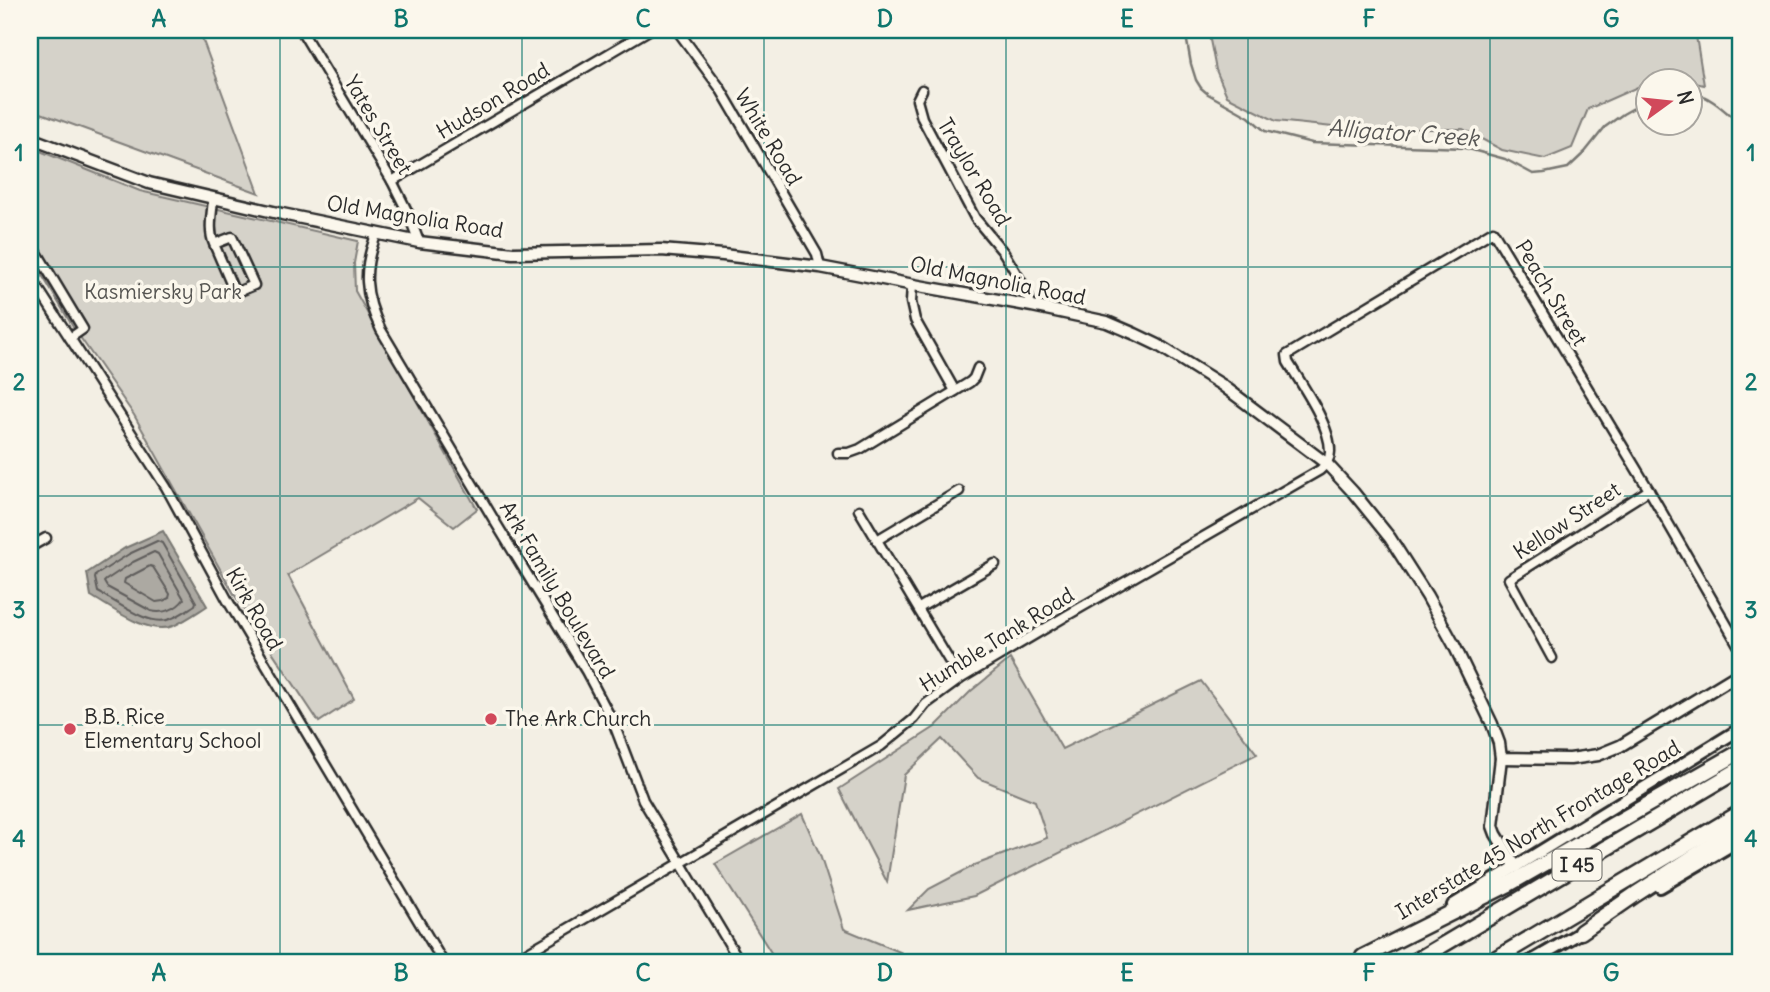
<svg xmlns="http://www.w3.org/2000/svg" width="1770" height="992" font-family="Delius,sans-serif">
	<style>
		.green { fill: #d5d2c9; stroke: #807e7a; stroke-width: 2 }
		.water { fill: #aca9a2; stroke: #787772; stroke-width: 2 }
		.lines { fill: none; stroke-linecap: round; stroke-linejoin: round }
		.shore { stroke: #5f5d5b; stroke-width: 2 }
		.stream { stroke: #787772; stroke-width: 2.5 }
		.minor-casing { stroke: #2b2b2b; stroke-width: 13 }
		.tertiary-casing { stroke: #2b2b2b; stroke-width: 15 }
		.secondary-casing { stroke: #2b2b2b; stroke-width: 16 }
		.motorway-casing { stroke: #2b2b2b; stroke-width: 19 }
		.minor { stroke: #fbf7ec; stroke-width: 8 }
		.tertiary { stroke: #fbf7ec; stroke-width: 10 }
		.secondary { stroke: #fbf7ec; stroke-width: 10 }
		.motorway { stroke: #fbf7ec; stroke-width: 14 }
		.grid { fill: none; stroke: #0f766e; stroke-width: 2; stroke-opacity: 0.55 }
		.poi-dot { fill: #d1495b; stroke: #fbf7ec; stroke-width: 2.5 }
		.labels { text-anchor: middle; stroke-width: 7; stroke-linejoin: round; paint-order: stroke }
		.shield { fill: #fbf7ec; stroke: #696865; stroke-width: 2 }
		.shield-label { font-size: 19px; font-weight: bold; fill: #2b2b2b }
		.street-label { font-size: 21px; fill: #2b2b2b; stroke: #fbf7ec }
		.park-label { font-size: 21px; fill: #565552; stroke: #fbf7ec }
		.poi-label { font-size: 21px; fill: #2b2b2b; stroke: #fbf7ec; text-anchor: start }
		.water-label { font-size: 23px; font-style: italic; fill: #585755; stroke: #fbf7ec }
		.neatline { fill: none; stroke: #0f766e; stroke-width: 2.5 }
		.grid-label { font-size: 23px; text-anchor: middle; font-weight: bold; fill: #0f766e }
	</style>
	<rect width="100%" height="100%" fill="#f3efe4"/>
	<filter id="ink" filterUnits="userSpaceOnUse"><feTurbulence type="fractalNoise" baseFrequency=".0143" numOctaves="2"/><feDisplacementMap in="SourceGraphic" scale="14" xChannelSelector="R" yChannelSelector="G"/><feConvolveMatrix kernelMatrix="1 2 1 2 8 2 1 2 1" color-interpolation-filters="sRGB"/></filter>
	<g filter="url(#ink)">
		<g class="green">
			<path d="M30,30H199L259,193L30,109Z"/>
			<path d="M1208,30H1695L1704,85L1690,82V80H1648L1647,85H1642L1588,109L1572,148L1545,159L1502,150L1463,129H1352L1276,121L1227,96L1216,70Z"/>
			<path d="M30,147L140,191L358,241L354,263L355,291L477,509L454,527L418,498L288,575L354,699L319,722L234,594L134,415L73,327L30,255Z"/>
			<path d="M1010,659L1062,749L1201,681L1257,754L974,896L908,910L929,889L975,865L1047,838L1035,801L978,778L942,739L904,775L887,882L839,789L935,727L971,691Z"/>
			<path d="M802,814L820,855L844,929L900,952L883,962H777L715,864Z"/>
		</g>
		<path class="water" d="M163,531L207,606C196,613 185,621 173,626C148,636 112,608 91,596L87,573L125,548Z"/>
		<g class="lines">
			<g class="shore">
				<path d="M157,541L162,543L196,602L195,605C187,610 179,616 170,619C150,628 117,602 98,592L95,578L96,575L129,554Z"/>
				<path d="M154,552L158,554L184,599C177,609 164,614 151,611L107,587L104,582L106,580L133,562Z"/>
				<path d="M150,566L153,567L170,594L169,598L163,601L156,602L124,583L125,579Z"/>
			</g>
			<g class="stream">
				<path d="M1185,30L1191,64L1196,80L1201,88L1208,94L1249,117L1265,131L1312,143L1465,148L1505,159L1533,174L1544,173L1568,168L1585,152L1605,127L1623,114L1648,100"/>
				<path d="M1690,92C1710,95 1725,111 1740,124"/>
			</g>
			<g class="minor-casing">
				<g id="minor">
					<path d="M301,30L392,181L408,213L419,242"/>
					<path d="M677,30L720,88L817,254L820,267"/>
					<path d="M922,90L917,100L922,118L975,218L1004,253L1022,283L1032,306"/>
					<path d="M392,181L649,30"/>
					<path d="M213,199C212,214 208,230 214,244L235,293L254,285L232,237L214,244"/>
					<path d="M377,233C362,269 364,295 381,330L497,525L586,671L614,724L643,800L740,962"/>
					<path d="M30,241L83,329L70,338"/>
					<path d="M30,276L166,487L228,601L443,962"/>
					<path d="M912,285L911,302L915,320L955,391"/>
					<path d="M838,453H849L860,449L970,382L974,378L978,368"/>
					<path d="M859,510L960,679"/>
					<path d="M877,540L959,491"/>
					<path d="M30,547L46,538"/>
					<path d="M919,608L995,564"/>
					<path d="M1552,658L1509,579L1649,490"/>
					<path d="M511,962L881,746L914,719L926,704L960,679L1066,616L1320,470C1326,465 1330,460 1330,452C1331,426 1302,385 1288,362L1287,355L1493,231L1649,490L1740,648"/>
				</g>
			</g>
			<g class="tertiary-casing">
				<g id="tertiary">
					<path d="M30,138L149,183L282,214L419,242L513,253L661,250L723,255L820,267L919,286L1032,306L1107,322L1135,334L1158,345L1222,385L1327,464L1353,492L1390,538L1427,596L1454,645L1492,724L1499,743L1501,758L1570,759L1598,755L1620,746L1740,673"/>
					<path d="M1501,758L1493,826L1496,834L1516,867"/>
				</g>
			</g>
			<g class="secondary-casing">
				<g id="secondary">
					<path d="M1660,887L1740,840"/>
					<path d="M1453,905L1740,729"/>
					<path d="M1530,962L1585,930"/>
				</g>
			</g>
			<g class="motorway-casing">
				<g id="motorway">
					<path d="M1581,932L1636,894L1740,827"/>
					<path d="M1363,957L1509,884L1740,752"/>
					<path d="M1414,962L1740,769"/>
					<path d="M1490,962L1740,813"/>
				</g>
			</g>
			<use href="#minor" class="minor"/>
			<use href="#tertiary" class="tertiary"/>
			<use href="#secondary" class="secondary"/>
			<use href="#motorway" class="motorway"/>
		</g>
	</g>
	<path class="grid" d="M280,30V962M522,30V962M764,30V962M1006,30V962M1248,30V962M1490,30V962M30,267H1740M30,496H1740M30,725H1740"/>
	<g class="poi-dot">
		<circle cx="491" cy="719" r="7"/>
		<circle cx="70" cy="729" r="7"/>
	</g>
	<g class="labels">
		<rect class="shield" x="1552.5" y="849.5" width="49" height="31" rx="5"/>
		<g class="shield-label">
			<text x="1577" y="872">I 45</text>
		</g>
		<g class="street-label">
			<text transform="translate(493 101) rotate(-31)" y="7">Hudson Road</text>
			<text transform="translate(378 125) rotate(59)" y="7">Yates Street</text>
			<text transform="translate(768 137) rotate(59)" y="7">White Road</text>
			<text transform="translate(974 172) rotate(59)" y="7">Traylor Road</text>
			<text transform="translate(415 217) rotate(9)" y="7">Old Magnolia Road</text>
			<text transform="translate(998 281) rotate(11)" y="7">Old Magnolia Road</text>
			<text transform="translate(1551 293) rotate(59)" y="7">Peach Street</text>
			<text transform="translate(1567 521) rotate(-33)" y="7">Kellow Street</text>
			<text transform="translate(557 590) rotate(59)" y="7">Ark Family Boulevard</text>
			<text transform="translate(254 609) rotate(60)" y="7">Kirk Road</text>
			<text transform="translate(997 640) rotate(-32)" y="7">Humble Tank Road</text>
			<text transform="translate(1538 830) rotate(-31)" y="7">Interstate 45 North Frontage Road</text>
		</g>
		<g class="park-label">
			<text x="163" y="299">Kasmiersky Park</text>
		</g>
		<g class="poi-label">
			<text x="84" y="724">B.B. Rice<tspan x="84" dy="24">Elementary School</tspan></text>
			<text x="505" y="726">The Ark Church</text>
		</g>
		<g class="water-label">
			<text transform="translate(1403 133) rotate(4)" y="8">Alligator Creek</text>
		</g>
	</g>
	<rect width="1770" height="992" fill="none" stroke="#fbf7ec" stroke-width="77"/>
	<g transform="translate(1669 102) rotate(75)"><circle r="33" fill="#fbf7ec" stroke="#a8a59f" stroke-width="2"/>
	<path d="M0-5L12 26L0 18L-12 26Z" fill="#d1495b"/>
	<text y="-10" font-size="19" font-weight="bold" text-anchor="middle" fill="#2b2b2b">N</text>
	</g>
	<rect x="38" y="38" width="1694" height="916" class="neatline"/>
	<g class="grid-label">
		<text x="159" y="27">A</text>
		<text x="401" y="27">B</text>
		<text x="643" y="27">C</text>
		<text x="885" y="27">D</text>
		<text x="1127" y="27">E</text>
		<text x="1369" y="27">F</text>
		<text x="1611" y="27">G</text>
		<text x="19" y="161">1</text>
		<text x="1751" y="161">1</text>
		<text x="19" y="390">2</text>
		<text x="1751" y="390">2</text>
		<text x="19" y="618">3</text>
		<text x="1751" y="618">3</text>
		<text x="19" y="847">4</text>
		<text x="1751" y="847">4</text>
		<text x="159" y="981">A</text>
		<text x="401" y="981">B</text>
		<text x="643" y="981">C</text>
		<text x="885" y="981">D</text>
		<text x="1127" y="981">E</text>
		<text x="1369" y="981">F</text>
		<text x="1611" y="981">G</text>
	</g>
</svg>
